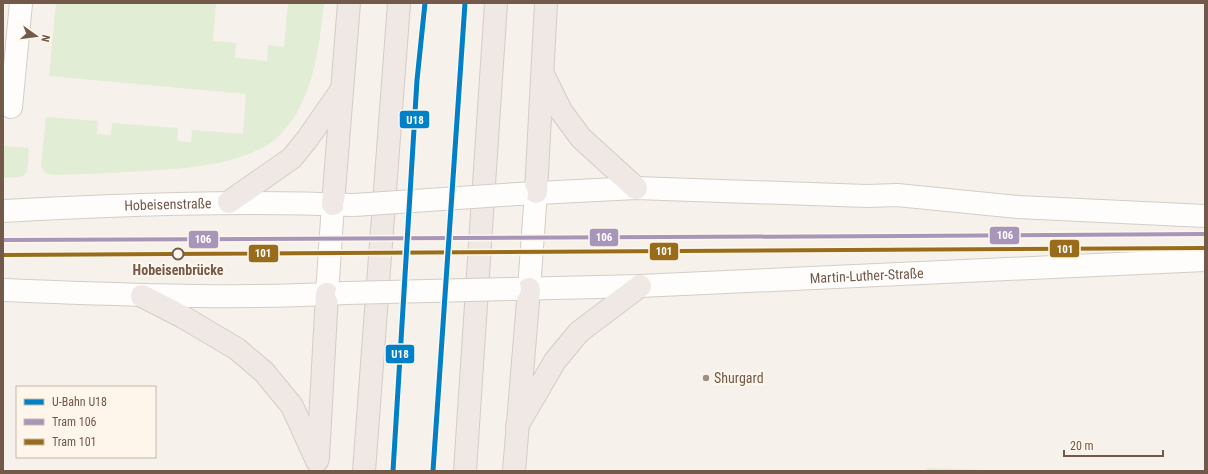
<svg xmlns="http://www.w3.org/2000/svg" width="1208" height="474" font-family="'Roboto Condensed',sans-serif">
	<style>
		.green { fill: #e2edd5 }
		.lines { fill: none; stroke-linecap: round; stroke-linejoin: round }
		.street-casing { stroke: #d5cec8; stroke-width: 24 }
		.secondary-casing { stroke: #d5cdc6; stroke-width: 24 }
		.highway-casing { stroke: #d5ccc6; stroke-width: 24 }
		.street { stroke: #fefdfc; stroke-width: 22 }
		.secondary { stroke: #fefdfc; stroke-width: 22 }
		.highway { stroke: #f0e8e4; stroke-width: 22 }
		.secondary-bridge-casing { stroke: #d5cdc6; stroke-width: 24; stroke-linecap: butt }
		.secondary-bridge { stroke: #fefdfc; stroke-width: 22 }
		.tram-1-casing { stroke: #fef6ea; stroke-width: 7 }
		.tram-2-casing { stroke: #fef6ea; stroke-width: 7 }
		.tram-1 { stroke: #a795ba; stroke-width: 4 }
		.tram-2 { stroke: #996c1b; stroke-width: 4 }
		.metro-1-casing { stroke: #fef6ea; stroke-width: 8 }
		.metro-1 { stroke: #0080c8; stroke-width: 5 }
		.stop-dot { fill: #fef6ea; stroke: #73594a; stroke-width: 2 }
		.poi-dot { fill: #a18e82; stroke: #fef6ea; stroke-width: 1.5 }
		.labels { text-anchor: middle; stroke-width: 4; stroke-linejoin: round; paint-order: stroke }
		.street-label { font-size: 14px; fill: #73594a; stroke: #fef6ea }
		.stop-label { font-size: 14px; font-weight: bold; fill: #73594a; stroke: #fef6ea }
		.poi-label { font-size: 14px; fill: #73594a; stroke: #fef6ea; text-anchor: start }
		.line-badge { stroke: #fef6ea; stroke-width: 1.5 }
		.badge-label { font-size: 11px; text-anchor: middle; font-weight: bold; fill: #fff }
	</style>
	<rect width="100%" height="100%" fill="#f6f1ea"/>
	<g class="green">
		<path d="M56,3H216L213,41L236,43L235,58L267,61L268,45L284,47L288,3H324C320,39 316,77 299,109C295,118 280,136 272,142C267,146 260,149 253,152C219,167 183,168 146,171C115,173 83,174 52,175L45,173L41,166L46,117L98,121L97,134L111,135L112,123L178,128L177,141L191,142L192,130L243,134L246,94L49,76Z"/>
		<path d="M3,146L29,148C28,154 29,168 26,173C25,175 23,176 20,177L3,178Z"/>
		<path d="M927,468L988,470V471H927Z"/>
	</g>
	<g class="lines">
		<g class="street-casing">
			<path id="street" d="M11,107L21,3"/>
		</g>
		<g class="secondary-casing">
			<g id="secondary">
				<path d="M518,194L636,188L867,196L897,195L1018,207L1205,216"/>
				<path id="s1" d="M3,211C119,205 235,200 352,205"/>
				<path id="s2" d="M511,289L640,286L1205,260"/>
				<path d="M529,289L536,192"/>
				<path d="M3,290C117,294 231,300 345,293"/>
				<path d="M327,294L333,204"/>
			</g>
		</g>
		<g class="highway-casing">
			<g id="highway">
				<path d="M543,74L561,111L581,138L636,188"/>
				<path d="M536,192L546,3"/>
				<path d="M229,202L292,158L308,138L342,89"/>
				<path d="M333,204L349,3"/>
				<path d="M142,296L183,317L237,349L264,372L292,406L317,461"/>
				<path d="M517,426L555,361L579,332L640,286"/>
				<path d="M318,458L327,294"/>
				<path d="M364,471L399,3"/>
				<path d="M465,471L496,3"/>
				<path d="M514,471L529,289"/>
			</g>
		</g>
		<use href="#street" class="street"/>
		<use href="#secondary" class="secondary"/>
		<use href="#highway" class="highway"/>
		<g class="secondary-bridge-casing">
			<g id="secondary-bridge">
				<path d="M354,205L517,194"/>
				<path d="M346,293L510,289"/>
			</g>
		</g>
		<use href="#secondary-bridge" class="secondary-bridge"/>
		<g class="tram-1-casing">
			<path id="tram-1" d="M3,240L904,236L1205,234"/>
		</g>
		<g class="tram-2-casing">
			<path id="tram-2" d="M3,255L1205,248"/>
		</g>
		<use href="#tram-1" class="tram-1"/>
		<use href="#tram-2" class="tram-2"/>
		<g class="metro-1-casing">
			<g id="metro-1">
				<path d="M393,471L417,80L425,3"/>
				<path d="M433,471L465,3"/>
			</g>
		</g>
		<use href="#metro-1" class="metro-1"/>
	</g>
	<circle class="stop-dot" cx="178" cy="254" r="5.5"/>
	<circle class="poi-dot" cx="706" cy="378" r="4"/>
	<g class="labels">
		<g class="street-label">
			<text dy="5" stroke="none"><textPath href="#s1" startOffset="165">Hobeisenstraße</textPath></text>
			<text dy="5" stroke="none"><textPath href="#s2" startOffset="356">Martin-Luther-Straße</textPath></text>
		</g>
		<g class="stop-label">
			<text x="178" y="275">Hobeisenbrücke</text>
		</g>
		<g class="poi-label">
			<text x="714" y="383">Shurgard</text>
		</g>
	</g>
	<g class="line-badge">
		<rect x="399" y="110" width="31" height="19" rx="4" fill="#0080c8"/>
		<rect x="989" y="226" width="31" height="19" rx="4" fill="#a795ba"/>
		<rect x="589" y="228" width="30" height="19" rx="4" fill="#a795ba"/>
		<rect x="188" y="230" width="31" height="19" rx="4" fill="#a795ba"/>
		<rect x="1049" y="239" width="31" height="19" rx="4" fill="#996c1b"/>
		<rect x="649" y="242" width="30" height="19" rx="4" fill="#996c1b"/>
		<rect x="248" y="244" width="31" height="19" rx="4" fill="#996c1b"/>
		<rect x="385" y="344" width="30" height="20" rx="4" fill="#0080c8"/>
	</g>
	<g class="badge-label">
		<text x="415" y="124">U18</text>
		<text x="1005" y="239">106</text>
		<text x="604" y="241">106</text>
		<text x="203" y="243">106</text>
		<text x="1065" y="253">101</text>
		<text x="664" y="255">101</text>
		<text x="263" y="257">101</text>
		<text x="400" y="358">U18</text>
	</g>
	<rect width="1208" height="474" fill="none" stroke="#73594a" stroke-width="8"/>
	<rect x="16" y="386" width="140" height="72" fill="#fef6ea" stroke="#c6b7aa"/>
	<rect x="24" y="399" width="20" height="6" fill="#0080c8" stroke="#c6b7aa"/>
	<text x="52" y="406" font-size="12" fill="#73594a">U-Bahn U18</text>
	<rect x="24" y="419" width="20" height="6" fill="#a795ba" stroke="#c6b7aa"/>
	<text x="52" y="426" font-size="12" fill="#73594a">Tram 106</text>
	<rect x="24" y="439" width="20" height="6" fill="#996c1b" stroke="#c6b7aa"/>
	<text x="52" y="446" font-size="12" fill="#73594a">Tram 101</text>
	<g transform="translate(36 36) rotate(104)" stroke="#fef6ea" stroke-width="3" paint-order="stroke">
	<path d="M0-3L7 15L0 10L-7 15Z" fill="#73594a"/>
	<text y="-6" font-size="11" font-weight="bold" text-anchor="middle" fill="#73594a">N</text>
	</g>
	<path d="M1064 450v6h99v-6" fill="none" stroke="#73594a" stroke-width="2"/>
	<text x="1070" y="450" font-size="12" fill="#73594a" stroke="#fef6ea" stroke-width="3" paint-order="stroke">20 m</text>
</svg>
